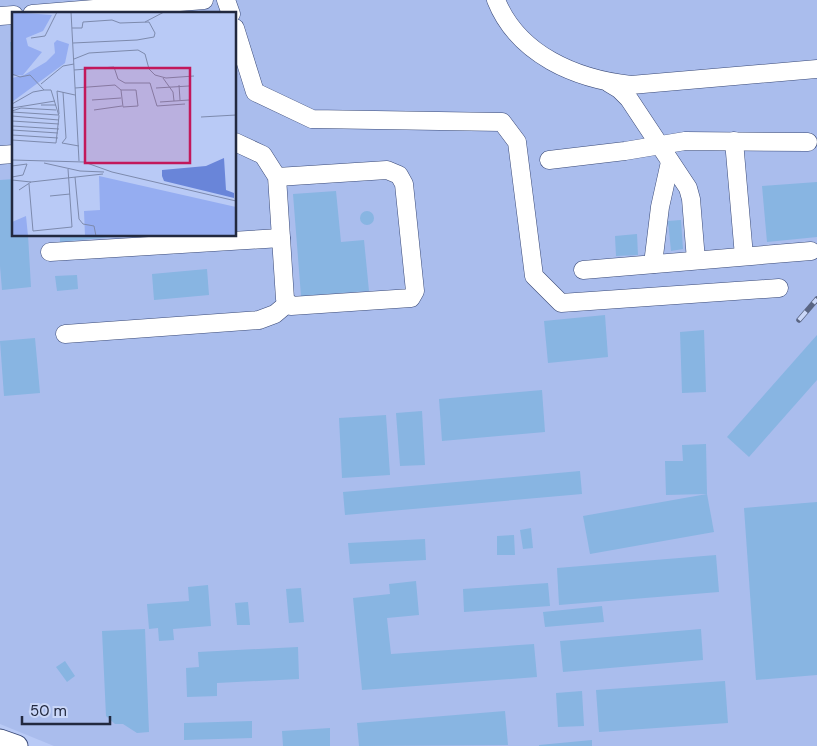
<svg xmlns="http://www.w3.org/2000/svg" width="817" height="746" font-family="'DM Sans',sans-serif">
	<style>
		.built { fill: #aabded; fill-rule: evenodd }
		.building { fill: #88b5e2 }
		.lines { fill: none; stroke-linecap: round; stroke-linejoin: round }
		.minor-casing { stroke: #394977; stroke-width: 19 }
		.major-casing { stroke: #394977; stroke-width: 23 }
		.minor { stroke: #fff; stroke-width: 18 }
		.major { stroke: #fff; stroke-width: 21 }
		.rail-casing { stroke: #5a6583; stroke-width: 5.5 }
		.rail { stroke: #cad7f8; stroke-width: 4; stroke-dasharray: 11; stroke-linecap: butt }
		.inset-road { fill: none; stroke: #7d8aad; stroke-width: 1 }
		.view { fill: #c2185b; fill-opacity: 0.15; stroke: #c2185b; stroke-width: 2.5 }
		.inset-edge { fill: none; stroke: #22293f; stroke-width: 2.5 }
	</style>
	<rect width="100%" height="100%" fill="#b9caf6"/>
	<path class="built" d="M0,0H817V746H54L0,724ZM14,14H235V235H14Z"/>
	<g class="building">
		<path d="M10,42H14V69H12Z"/>
		<path d="M14,179V235H28L31,287L2,290L0,266V180Z"/>
		<path d="M817,182V237L767,242L762,186Z"/>
		<path d="M336,191L341,242L364,240L369,291L301,296L293,194Z"/>
		<circle cx="367" cy="218" r="7"/>
		<path d="M681,220L683,249L671,251L668,221Z"/>
		<path d="M637,234L638,255L616,256L615,236Z"/>
		<path d="M60,235H122V236L60,242Z"/>
		<path d="M207,269L209,295L154,300L152,274Z"/>
		<path d="M77,275L78,289L57,291L55,276Z"/>
		<path d="M605,315L608,357L548,363L544,321Z"/>
		<path d="M704,330L706,392L682,393L680,332Z"/>
		<path d="M817,335V380L749,457L727,437Z"/>
		<path d="M35,338L40,393L4,396L0,341Z"/>
		<path d="M542,390L545,432L442,441L439,399Z"/>
		<path d="M422,411L425,465L400,466L396,413Z"/>
		<path d="M386,415L390,475L342,478L339,418Z"/>
		<path d="M706,444L707,494L666,495L665,461H683L682,445Z"/>
		<path d="M580,471L582,494L345,515L343,492Z"/>
		<path d="M707,494L714,532L590,554L583,516Z"/>
		<path d="M817,502V675L756,680L744,508Z"/>
		<path d="M531,528L533,548L523,549L520,530Z"/>
		<path d="M514,535L515,555H497V536Z"/>
		<path d="M425,539L426,560L350,564L348,543Z"/>
		<path d="M716,555L719,592L559,605L557,568Z"/>
		<path d="M416,581L419,615L387,618L391,654L534,644L537,677L362,690L353,598L390,594L389,584Z"/>
		<path d="M548,583L550,606L464,612L463,589Z"/>
		<path d="M208,585L211,626L173,629L174,640L159,641L158,628L149,629L147,604L189,601L188,587Z"/>
		<path d="M301,588L304,622L289,623L286,589Z"/>
		<path d="M248,602L250,625H237L235,603Z"/>
		<path d="M602,606L604,622L545,627L543,612Z"/>
		<path d="M145,629L149,732L137,733L123,724H115L106,716L102,631Z"/>
		<path d="M701,629L703,660L563,672L560,641Z"/>
		<path d="M298,647L299,679L217,683V696L187,697L186,668L199,667L198,652Z"/>
		<path d="M65,661L75,676L67,682L56,667Z"/>
		<path d="M725,681L728,723L599,732L596,690Z"/>
		<path d="M582,691L584,726L558,727L556,693Z"/>
		<path d="M505,711L508,745L359,746L357,723Z"/>
		<path d="M252,721V738L184,740V723Z"/>
		<path d="M330,728V746H283L282,731Z"/>
		<path d="M592,740V746H539V745Z"/>
	</g>
	<g class="lines">
		<g class="minor-casing">
			<g id="minor">
				<path d="M226,0L231,14"/>
				<path d="M496,0C518,55 576,79 631,85L817,69"/>
				<path d="M32,14L204,0"/>
				<path d="M0,16L14,15"/>
				<path d="M235,28L255,92L312,119L502,122L517,142L534,276L561,303L779,288"/>
				<path d="M609,83L619,89L629,99L688,188L691,199L696,260"/>
				<path d="M734,141L744,256"/>
				<path d="M235,142L263,155L277,177L285,299L291,306L411,298L415,291L404,184L399,175L387,170L277,177"/>
				<path d="M0,155L14,154"/>
				<path d="M549,160L625,151L685,141L808,142"/>
				<path d="M50,252L281,238"/>
				<path d="M653,264L660,207L670,162"/>
				<path d="M583,270L811,251"/>
				<path d="M65,334L259,320L275,314L288,303"/>
			</g>
		</g>
		<g class="major-casing">
			<path id="major" d="M0,740L17,746"/>
		</g>
		<use href="#minor" class="minor"/>
		<use href="#major" class="major"/>
		<g class="rail-casing">
			<path id="rail" d="M799,320L817,299"/>
		</g>
		<use href="#rail" class="rail"/>
	</g>
	<g transform="translate(12 12)">
		<rect width="224" height="224" fill="#b9caf6"/>
		<path d="M0,0L40,3L31,19L14,26L16,34L30,40L11,63L0,64ZM45,28L57,32L53,51L0,90V66L12,63L34,50L43,41L42,31ZM87,164L224,195V224H73L72,199L88,198ZM14,204L16,224H0V210Z" fill="#95adf1"/>
		<path d="M212,146L214,178L222,181V186L152,169L150,164V158L194,154Z" fill="#6985d9"/>
		<path class="inset-road" d="M59,0L67,149M133,10L152,0M60,16H70L71,10L100,8L108,11L137,10L143,21L142,25L125,28L61,31M19,26L33,24L45,0M62,47L77,41L126,38L133,42L137,57L143,63L154,66L182,64M62,58L102,55L106,67L113,71H138L145,94L173,92M0,62L8,65L18,63L32,78H39L47,104L44,131L0,128M151,66L161,80L162,89M29,72L51,54L62,52M167,73L168,88M63,76L103,73L109,78L111,95L126,94L124,78H109M144,76L177,74M80,88L109,86M148,90L177,88M0,92L21,80L32,78M29,93H44M0,96L43,89M82,98L110,94M0,99L9,96L44,98M0,100L46,103M47,102L45,79L63,83M0,104L47,108M189,105L224,103M0,109L47,112M0,114L47,117M0,118L46,121M0,123L46,126M50,131L54,126L51,80M50,131L67,134M0,148L72,150L100,160L224,189M32,151L68,159L92,160M0,154L15,152M0,165L11,163L15,152M63,165L67,207L71,212L82,214L84,224M0,168L19,170M17,172L21,219L60,215L56,157M7,178L19,170L91,162M38,184L58,182"/>
		<path class="view" d="M73,56H178V151H73Z"/>
		<rect width="224" height="224" class="inset-edge"/>
	</g>
	<path d="M22 716v8h88v-8" fill="none" stroke="#22293f" stroke-width="2.5"/>
	<text x="30" y="716" font-size="15" fill="#22293f" stroke="#cad7f8" stroke-width="4" paint-order="stroke">50 m</text>
</svg>
